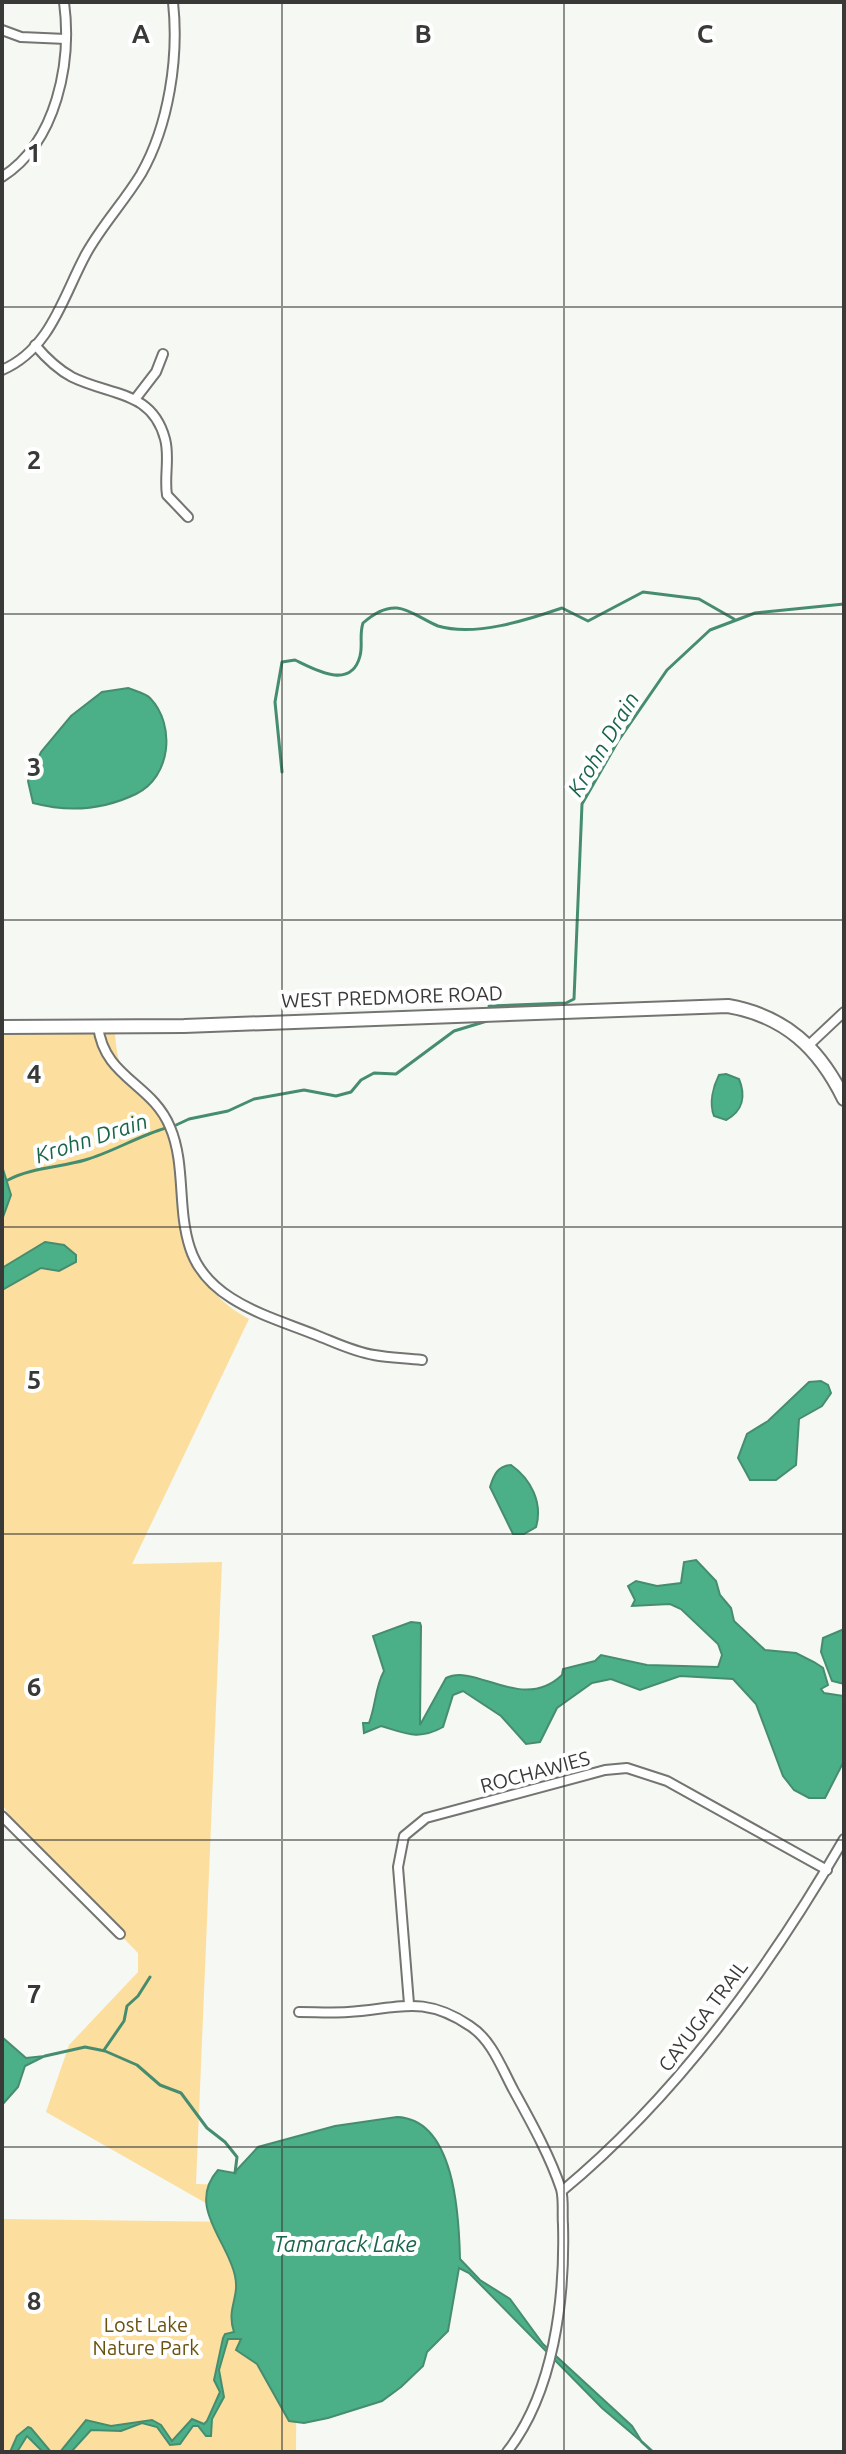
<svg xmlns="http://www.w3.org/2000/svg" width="846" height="2454" font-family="Ubuntu,sans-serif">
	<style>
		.green { fill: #fcde9e }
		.water { fill: #4bb087; stroke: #468d6f; stroke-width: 2 }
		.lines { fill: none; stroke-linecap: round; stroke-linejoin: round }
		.stream { stroke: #468d6f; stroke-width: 3 }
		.street-casing { stroke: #737571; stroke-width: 12 }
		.secondary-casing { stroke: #737571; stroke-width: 16 }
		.street { stroke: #fff; stroke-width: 8 }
		.secondary { stroke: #fff; stroke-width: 12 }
		.grid { fill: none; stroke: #393a38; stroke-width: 2; stroke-opacity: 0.55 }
		.labels { text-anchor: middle; stroke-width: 8; stroke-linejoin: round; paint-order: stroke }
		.street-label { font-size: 20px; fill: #393a38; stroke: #fff }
		.park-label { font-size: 20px; fill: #6a510e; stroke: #fff }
		.water-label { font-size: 22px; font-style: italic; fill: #196549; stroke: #fff }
		.grid-label { font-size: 26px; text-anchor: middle; font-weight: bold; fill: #393a38; stroke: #fff; stroke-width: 8; stroke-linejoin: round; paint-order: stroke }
	</style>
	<rect width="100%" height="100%" fill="#f6f8f3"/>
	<path class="green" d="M2,1031H115C118,1103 153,1085 172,1135C176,1146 175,1161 177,1172C185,1236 186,1285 249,1319L132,1564L222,1562L196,2184L298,2188L296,2452H2V2219L239,2222L46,2112L69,2045L138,1972V1953L18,1830L2,1804Z"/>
	<g class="water">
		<path d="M128,688C135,691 145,693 150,698C176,725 171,777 136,794C103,810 67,812 33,803L28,781L41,752L71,716L102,692Z"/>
		<path d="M726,1074L739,1079C746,1096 743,1111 726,1120L714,1116C709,1103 713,1087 719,1075Z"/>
		<path d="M2,1166L11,1195L2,1220Z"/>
		<path d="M45,1242L64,1245L76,1255V1262L59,1271L41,1268L2,1290V1268Z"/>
		<path d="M821,1381L828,1385L831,1393L822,1406L799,1419L796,1465L776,1480H750L738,1458L747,1434L768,1421L809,1382Z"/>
		<path d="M511,1465C531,1479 543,1503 536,1527L524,1534H513L490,1487C494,1474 498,1466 511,1465Z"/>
		<path d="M696,1560L716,1581L720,1595L731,1608L734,1621L765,1650L796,1653L814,1662L823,1668L828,1685L821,1689L824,1693L844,1696V1761L825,1798H809L794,1790L783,1776L756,1704L733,1679L680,1676L640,1690L611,1679L592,1683L557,1708L540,1742L526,1744L501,1716L463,1691L453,1695L443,1727C418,1741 405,1733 381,1726L364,1733L363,1723H369C376,1705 375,1687 384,1671L373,1636L411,1622L420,1623L421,1626L420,1725L446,1678C476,1663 522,1713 562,1675L563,1669L595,1661L601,1655L647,1665L718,1667L722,1655L718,1644L681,1609L670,1604L632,1606L635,1600L628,1586L636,1581L657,1586L681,1583L684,1562Z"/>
		<path d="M844,1629V1684L832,1681L821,1652L823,1638Z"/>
		<path d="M2,2037L26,2058L45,2056L25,2066L18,2087L2,2105Z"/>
		<path d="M397,2117C455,2119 459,2216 460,2259L480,2280L510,2299L543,2344L632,2426L642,2442L602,2408L469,2273L459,2268L448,2331L427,2352L423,2366L401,2387L382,2401L328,2418L304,2423L289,2421L257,2364L236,2350L241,2339H228L219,2370L224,2397L212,2419L211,2436H206L198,2426H193L180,2444L170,2445L157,2427L142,2423L121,2431L91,2430L71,2452H60L86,2420L111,2426L152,2420L161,2425L172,2441L192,2419L204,2424L207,2421L220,2392L214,2380L223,2338L225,2334L234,2332C226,2308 240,2298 235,2276C228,2241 186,2206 218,2170L234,2173L258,2147L335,2126Z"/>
		<path d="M28,2427L31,2428L51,2452H43L27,2436L17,2452H10L17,2436Z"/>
	</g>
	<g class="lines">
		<g class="stream">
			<path d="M282,772L275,702L282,662L295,660C314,669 351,691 360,656C363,645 359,635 363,623C372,615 385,607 397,608C410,609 425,621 438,626C475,637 527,620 562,608L588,621L643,592L699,599L734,619"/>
			<path d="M489,1006L566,1003L574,999L582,804L618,741L667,670L710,630L755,613L844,604"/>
			<path d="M174,1126L189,1119L228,1111L254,1099L304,1090L336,1096L351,1092L361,1080L374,1073L396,1074L454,1031L487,1021"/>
			<path d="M8,1180C29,1168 62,1167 85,1160C113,1152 138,1136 166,1128"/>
			<path d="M104,2050L124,2021L127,2006L138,1996L150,1977"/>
			<path d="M45,2056L85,2047L105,2051L137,2065L160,2085L181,2093L207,2128L225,2142L237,2157L235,2173"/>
			<path d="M642,2442L653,2452"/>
		</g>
		<g class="street-casing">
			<g id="street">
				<path d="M2,30L21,37L66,39"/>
				<path d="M2,177C57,142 72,62 64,2"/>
				<path d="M35,345C46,358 57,369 72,377C110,396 152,390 165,439C170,457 164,477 167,495L188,517"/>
				<path d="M2,370C51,349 63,296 86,254C102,225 124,202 141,174C169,125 179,57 173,2"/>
				<path d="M136,398L156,372L163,354"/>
				<path d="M98,1026C104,1078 152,1083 170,1127C186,1164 177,1209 190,1248C207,1301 269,1316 316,1335C334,1342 354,1352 374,1355C390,1358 406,1358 422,1360"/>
				<path d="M810,1044L844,1012"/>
				<path d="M2,1816L120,1934"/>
				<path d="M409,2004L398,1867L404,1836L426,1818L605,1770L627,1768L667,1781L827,1870"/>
				<path d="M299,2012C315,2012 332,2013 348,2012C397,2009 423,1994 470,2026C492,2040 502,2069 514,2091C531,2122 550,2156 561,2189C564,2200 562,2214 563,2225C565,2299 554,2392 507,2452"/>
				<path d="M562,2191C678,2095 769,1969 844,1839"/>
			</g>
		</g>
		<g class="secondary-casing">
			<path id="secondary" d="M2,1027L184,1026L728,1006C785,1016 819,1048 844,1099"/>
		</g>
		<use href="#street" class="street"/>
		<use href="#secondary" class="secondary"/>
	</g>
	<path class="grid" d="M282,2V2452M564,2V2452M2,307H844M2,614H844M2,920H844M2,1227H844M2,1534H844M2,1840H844M2,2147H844"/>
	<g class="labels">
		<g class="street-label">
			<text transform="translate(392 997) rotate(-2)" y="7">WEST PREDMORE ROAD</text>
			<text transform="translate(535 1772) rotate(-15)" y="7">ROCHAWIES</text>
			<text transform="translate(703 2016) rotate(-53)" y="7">CAYUGA TRAIL</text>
		</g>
		<g class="park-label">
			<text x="146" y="2332">Lost Lake<tspan x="146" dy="23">Nature Park</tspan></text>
		</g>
		<g class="water-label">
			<text transform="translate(603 744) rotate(-59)" y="8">Krohn Drain</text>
			<text transform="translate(91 1138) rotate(-18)" y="8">Krohn Drain</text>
			<text x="345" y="2252">Tamarack Lake</text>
		</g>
	</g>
	<g class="grid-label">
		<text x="141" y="43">A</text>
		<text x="423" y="43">B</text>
		<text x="705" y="43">C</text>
		<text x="34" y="162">1</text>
		<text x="34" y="469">2</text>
		<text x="34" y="776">3</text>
		<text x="34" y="1083">4</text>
		<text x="34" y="1389">5</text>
		<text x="34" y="1696">6</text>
		<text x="34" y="2003">7</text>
		<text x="34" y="2310">8</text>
	</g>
	<rect width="846" height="2454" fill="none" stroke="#393a38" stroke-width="8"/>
</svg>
